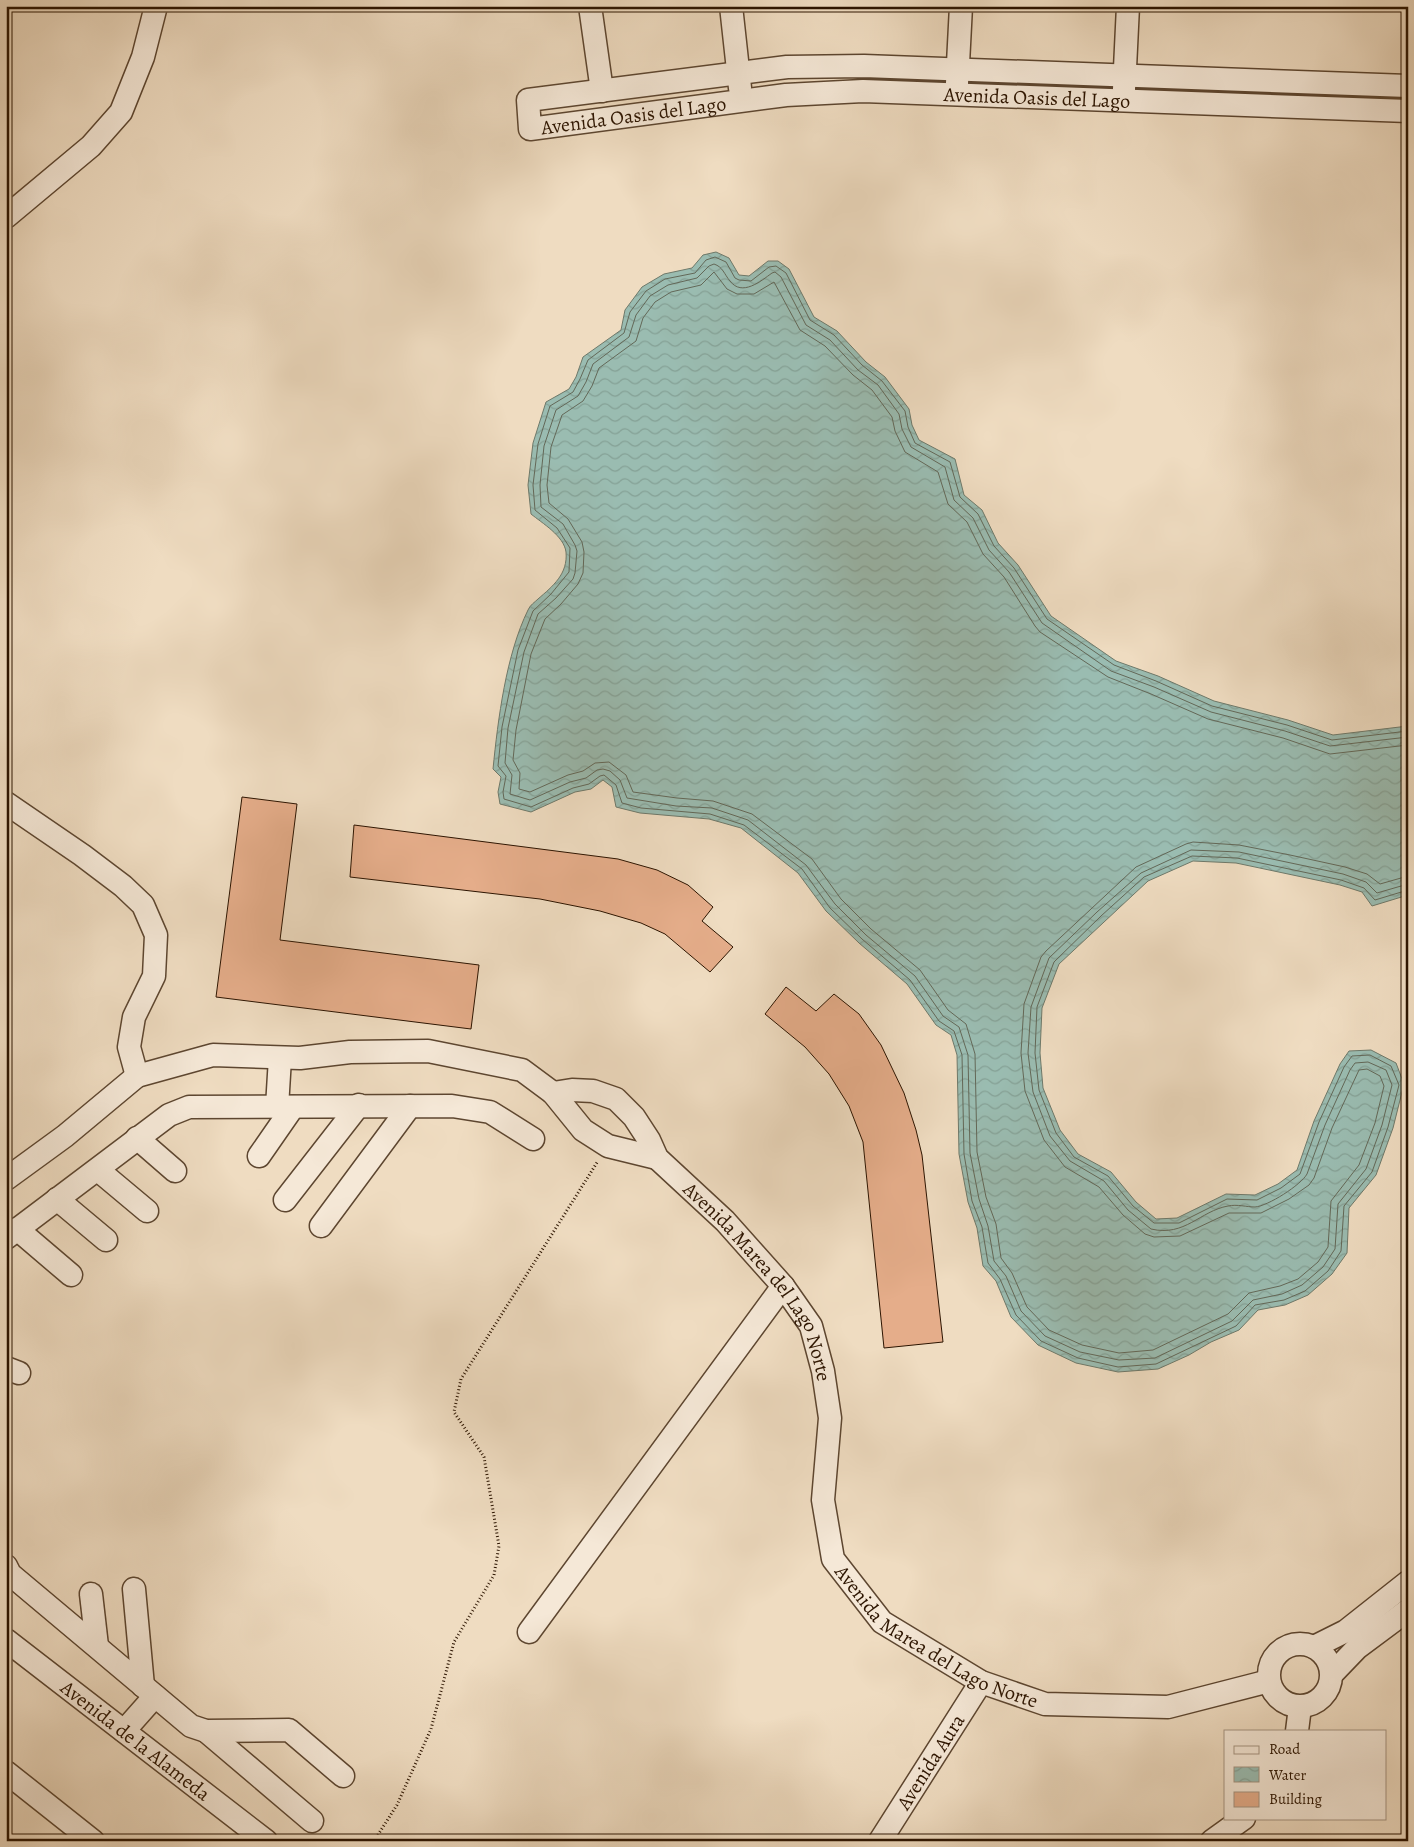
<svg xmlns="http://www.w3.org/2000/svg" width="1414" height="1847" font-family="Alegreya,serif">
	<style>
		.water { fill: url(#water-waves); stroke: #6e796a }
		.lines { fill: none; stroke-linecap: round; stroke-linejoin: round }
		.shore { stroke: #636858; stroke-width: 1 }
		.building { fill: #e5ad8a; stroke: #2c1400 }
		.minor-casing { stroke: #5d4630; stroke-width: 25 }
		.path { stroke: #2c1400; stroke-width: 3; stroke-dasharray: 1 2.5; stroke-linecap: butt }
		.minor { stroke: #f5e8d7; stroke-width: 22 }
		.labels { text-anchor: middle; stroke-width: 5; stroke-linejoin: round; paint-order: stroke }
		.street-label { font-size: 20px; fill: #2c1400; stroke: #f5e8d7 }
	</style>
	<defs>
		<pattern id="water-waves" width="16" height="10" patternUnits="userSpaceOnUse" patternTransform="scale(1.25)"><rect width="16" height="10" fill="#9abcb1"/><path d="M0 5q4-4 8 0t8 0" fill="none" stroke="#85a196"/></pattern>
	</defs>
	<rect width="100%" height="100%" fill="#efdcc1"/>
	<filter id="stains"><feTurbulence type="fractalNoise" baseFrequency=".004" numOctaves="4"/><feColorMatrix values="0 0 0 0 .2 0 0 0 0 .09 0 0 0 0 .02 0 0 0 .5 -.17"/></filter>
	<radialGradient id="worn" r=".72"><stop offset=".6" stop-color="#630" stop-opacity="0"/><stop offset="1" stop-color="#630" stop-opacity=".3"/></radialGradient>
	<path class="water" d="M716,252L729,258L739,275L749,276L768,261H778L789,269L814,317L837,331L866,362L885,377L909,409L912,425L919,440L955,459L964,495L982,510L998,543L1018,565L1051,616L1116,661L1158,676L1214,701L1288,720L1333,735L1408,726V895L1372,906L1362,892L1340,885L1236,863L1193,861L1148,881L1059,964L1042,1008L1040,1053L1043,1088L1060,1130L1078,1154L1111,1172L1136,1202L1156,1219L1177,1218L1226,1194L1255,1195L1278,1184L1297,1170L1314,1121L1340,1064L1349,1051L1371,1050L1396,1063L1404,1084L1393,1128L1376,1175L1349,1208L1347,1253L1332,1274L1308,1295L1285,1305L1258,1310L1239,1330L1211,1342L1189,1355L1158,1369L1118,1372L1076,1363L1038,1345L1011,1317L996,1281L983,1266L977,1228L968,1202L959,1154L957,1055L951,1035L936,1025L907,984L859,943L826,911L798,873L741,828L709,819L640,813L616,807L612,787L603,780L591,789L575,792L531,812L500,804L498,792L501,777L493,769C498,719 506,655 528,610C530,605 535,602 538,599C553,586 568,574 566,552C564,536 542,523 531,514L528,485L533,443L546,402L569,389L576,377L583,357L621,330L625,310L642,287L664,274L692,268L703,255Z"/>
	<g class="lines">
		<g class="shore">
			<path d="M1408,731L1332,740L1287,725L1212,706L1156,681L1114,665L1047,619L1014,568L994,546L978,514L960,497L950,462L915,443L908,427L905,411L882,381L862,365L834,335L810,320L786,273L776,266L769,267L751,281L739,280L735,278L726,262L715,257L706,260L695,273L665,279L646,291L630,312L624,333L588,360L580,379L573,392L550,406L538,444L533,485L535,510L557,528L570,548L569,572L551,594L533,611L518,650L502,727L498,766L506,776L503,792L504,799L531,807L573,788L589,784L600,776L604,775L616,785L622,803L641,808L710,814L744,825L802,869L830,908L862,939L910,980L939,1021L954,1031L962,1055L964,1154L972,1201L982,1227L988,1263L1000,1279L1016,1315L1041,1341L1078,1358L1118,1367L1156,1364L1236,1326L1255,1305L1284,1300L1305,1291L1328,1271L1341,1251L1344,1206L1372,1172L1388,1127L1399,1085L1391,1066L1370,1055L1352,1056L1344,1067L1319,1122L1300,1174L1281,1188L1257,1200L1227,1199L1179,1223H1154L1133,1206L1108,1176L1074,1157L1056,1133L1039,1090L1035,1053L1037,1007L1054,962L1101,916L1144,877L1192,856L1237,858L1341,880L1364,888L1375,900L1408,890"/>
			<path d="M1408,737L1330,746L1285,731L1211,712L1154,687L1111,671L1042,623L1009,572L989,550L973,518L954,500L945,467L911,447L902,429L899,414L878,385L858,370L830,340L806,325L781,277L775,272L772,273C761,281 742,297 730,281C724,274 723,267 714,264L709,266L697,278L668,285L650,296L636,315L629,337L593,364L586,382L578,396L556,410L544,446L540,485L541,507L563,524L575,545L577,551L575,573L573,579L556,598L538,614L524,652L508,728L505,763L512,775L510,794L530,800L570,782L586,778L597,770L603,769L610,771L620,780L627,798L676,806L712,808L748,820L806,865L835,904L866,935L915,976L943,1016L959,1027L968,1055L970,1153L979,1199L988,1226L994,1261L1006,1276L1021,1311L1045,1336L1080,1352L1119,1360L1155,1358L1232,1321L1253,1300L1282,1294L1302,1285L1323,1267L1335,1249L1338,1204L1366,1169L1382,1125L1392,1085L1386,1070L1368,1062L1355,1063L1350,1070L1325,1125L1307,1174C1301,1185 1268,1206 1255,1207C1247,1207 1237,1204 1228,1206C1200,1211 1185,1237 1151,1229L1128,1210L1104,1181L1070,1161L1050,1136L1033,1092L1028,1053L1031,1007L1049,958L1097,912L1141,873L1191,850L1239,852L1343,874L1366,882L1377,893L1408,884"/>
			<path d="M1408,745L1330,754L1283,738L1208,719L1151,694L1108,677L1040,632L1035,626L1004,577L983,554L967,522L948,504L938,472L905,452L895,431L892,417L872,390L853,375L825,346L800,330L774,282L754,294H737L727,289L714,272L701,285L671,292L655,302L643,318L636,341L599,368L592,386L583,401L562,415L551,447L547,485L549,503L568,519L582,542L584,552L583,573L578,584L561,604L545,619L531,654L516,730L513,760L520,773L519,789L530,792L568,775L583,771L595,763L609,762L626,775L633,792L677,798L713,801L752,814L812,859L841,899L871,929L920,970L948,1010L966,1024L975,1054L977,1152L986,1197L996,1224L1001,1258L1012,1273L1027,1307L1049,1330L1082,1345L1119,1353L1153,1350L1228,1314L1249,1293L1280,1286L1298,1279L1318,1262L1328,1247L1331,1201L1359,1165L1375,1123L1384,1086L1380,1076L1367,1069L1359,1070L1332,1128L1314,1178L1309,1185L1289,1199L1261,1213H1229L1180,1236L1154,1237L1145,1234L1123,1215L1099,1187L1065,1167L1044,1140L1025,1091L1021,1053L1024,1004L1041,957L1046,951L1136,867L1186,844L1193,842L1239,845L1290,855L1345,867L1367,874L1380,884L1408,876"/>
		</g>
	</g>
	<g class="building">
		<path d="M242,797L297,804L280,940L479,965L471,1029L216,997Z"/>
		<path d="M354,825L618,859L657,870L688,885L713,907L702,921L733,947L710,972L665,934L641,923L600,911L540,899L350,877Z"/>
		<path d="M786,987L816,1011L834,994L859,1014L881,1045L904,1093L916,1130L922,1155L943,1342L884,1348L863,1142L849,1106L829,1074L805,1047L765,1014Z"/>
	</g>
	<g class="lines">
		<g class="minor-casing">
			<g id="minor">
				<path d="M590,6L602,91"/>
				<path d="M731,6L740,88"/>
				<path d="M957,83L961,6"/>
				<path id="s1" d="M1408,86L864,66L787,67L528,100L530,129L786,95L863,91L1408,111"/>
				<path d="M1124,89L1128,6"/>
				<path d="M6,217L91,146L121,112L143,57L156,6"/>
				<path d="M6,803L82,855L123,886L143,905L156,935L154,976L134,1017L129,1047L137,1076"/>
				<path id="s2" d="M553,1093L572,1090L593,1091L616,1099L634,1117L649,1140L657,1158L725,1221L783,1286L811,1326L823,1371L830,1418L823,1500L833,1559L882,1622L981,1682L1045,1704L1168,1707L1269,1681"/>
				<path d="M277,1107L280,1058"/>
				<path d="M137,1138L175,1171"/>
				<path d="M259,1156L293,1107"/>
				<path d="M98,1170L147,1211"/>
				<path d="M6,1179L65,1136L137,1076L213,1055L300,1058L350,1052L428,1051L522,1070L553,1093L583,1130L608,1146L657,1158"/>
				<path d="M57,1199L106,1240"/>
				<path d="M285,1200L359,1105"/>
				<path d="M321,1226L410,1106"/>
				<path d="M17,1229L71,1275"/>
				<path d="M6,1238L169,1115L189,1107L452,1106L490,1112L533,1139"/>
				<path d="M6,1368L19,1373"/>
				<path d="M6,1566L10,1574L191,1726L206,1731L289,1730L343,1776"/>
				<path d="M134,1589L143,1686"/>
				<path d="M91,1594L97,1646"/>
				<path d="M529,1632L783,1286"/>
				<path id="s3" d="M6,1640L266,1841"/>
				<circle cx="1300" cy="1675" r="31"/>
				<path d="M1314,1647L1346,1631L1408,1582"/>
				<path d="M1332,1674L1357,1648L1408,1610"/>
				<path d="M124,1731L155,1696"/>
				<path d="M206,1731L312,1821"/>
				<path d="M1297,1731L1300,1707"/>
				<path d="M6,1772L93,1841"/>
				<path id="s4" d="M880,1841L981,1682"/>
				<path d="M1212,1841L1244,1818"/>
			</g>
		</g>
		<path class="path" d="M374,1841L397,1805L431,1729L454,1642L494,1575L499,1546L484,1457L454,1412L461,1379L598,1161"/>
		<use href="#minor" class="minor"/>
	</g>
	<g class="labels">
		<g class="street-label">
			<text dy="7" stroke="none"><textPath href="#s1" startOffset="1421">Avenida Oasis del Lago</textPath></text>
			<text dy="7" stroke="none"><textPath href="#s1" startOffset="1016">Avenida Oasis del Lago</textPath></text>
			<text dy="7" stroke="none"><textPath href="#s2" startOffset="300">Avenida Marea del Lago Norte</textPath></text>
			<text dy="7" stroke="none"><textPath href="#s2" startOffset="735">Avenida Marea del Lago Norte</textPath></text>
			<text dy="7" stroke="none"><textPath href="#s3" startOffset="164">Avenida de la Alameda</textPath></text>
			<text dy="7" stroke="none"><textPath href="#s4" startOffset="94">Avenida Aura</textPath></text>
		</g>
	</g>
	<rect width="1414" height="1847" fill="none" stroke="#efdcc1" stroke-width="25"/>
	<rect x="8" y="8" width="1399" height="1832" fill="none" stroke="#2c1400" stroke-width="2.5"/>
	<rect x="12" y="12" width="1389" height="1822" fill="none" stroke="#2c1400"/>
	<rect x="1224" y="1730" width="162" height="90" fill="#f5e8d7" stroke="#a59381"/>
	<rect x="1234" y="1746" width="25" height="8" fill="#f5e8d7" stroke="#a59381"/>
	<text x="1269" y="1754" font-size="15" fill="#2c1400">Road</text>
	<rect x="1234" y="1767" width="25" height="15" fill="url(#water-waves)" stroke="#a59381"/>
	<text x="1269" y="1780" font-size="15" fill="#2c1400">Water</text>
	<rect x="1234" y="1792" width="25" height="15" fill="#e5ad8a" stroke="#a59381"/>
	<text x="1269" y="1804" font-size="15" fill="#2c1400">Building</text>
	<rect width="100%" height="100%" filter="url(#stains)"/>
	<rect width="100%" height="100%" fill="url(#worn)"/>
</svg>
